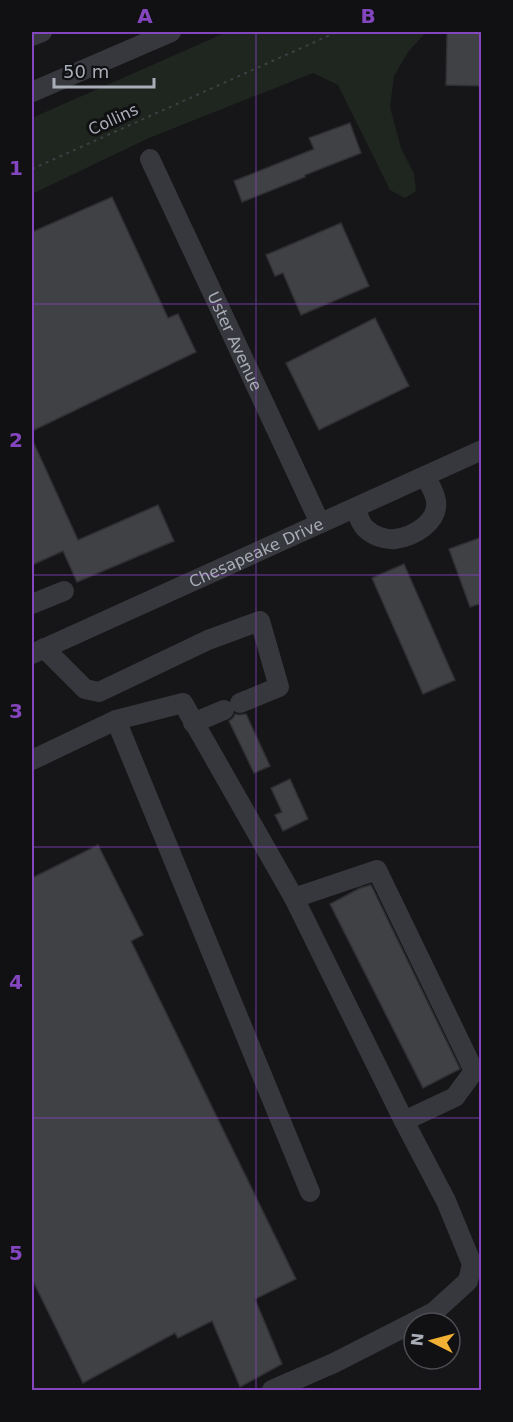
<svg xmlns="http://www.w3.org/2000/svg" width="513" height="1422" font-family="'DejaVu Sans',sans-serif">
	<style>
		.green { fill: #1e261f }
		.building { fill: #404145; stroke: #303034; stroke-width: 1.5 }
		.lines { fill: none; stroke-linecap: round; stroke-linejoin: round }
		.path { stroke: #3d3f44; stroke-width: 2; stroke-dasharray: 3 4.5; stroke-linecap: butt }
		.minor { stroke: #37383d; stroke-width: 20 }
		.grid { fill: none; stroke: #8446be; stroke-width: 1.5; stroke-opacity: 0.55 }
		.labels { text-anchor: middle; stroke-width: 6; stroke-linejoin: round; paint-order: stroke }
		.street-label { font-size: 16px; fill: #a8adb8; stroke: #111113 }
		.neatline { fill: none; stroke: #8446be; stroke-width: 2 }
		.grid-label { font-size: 20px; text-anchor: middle; font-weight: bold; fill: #8446be }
	</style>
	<rect width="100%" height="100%" fill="#161618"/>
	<path class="green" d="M227,32H426L408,52L394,76L390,107L401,148L414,174L416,191L405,198L390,190L338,85L313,73L149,138L32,194V118Z"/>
	<g class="building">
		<path d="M447,32H482V86L446,85Z"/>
		<path d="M350,123L361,153L305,175V177L242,202L234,181L314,149L309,138Z"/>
		<path d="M112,197L168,318L178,314L196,352L32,431V232Z"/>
		<path d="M341,223L369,286L301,315L283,273L275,276L266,255Z"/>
		<path d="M375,318L409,386L319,430L286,363Z"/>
		<path d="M32,439L78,540L158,505L174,541L77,582L63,551L32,565Z"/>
		<path d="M482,537V603L470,607L449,549Z"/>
		<path d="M404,564L455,680L423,694L372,578Z"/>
		<path d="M235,714L239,715L246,714L270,766L254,773L229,721L233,718Z"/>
		<path d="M290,779L308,819L283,831L275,815L282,812L271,788Z"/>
		<path d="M98,845L143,935L131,941L296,1279L255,1299L282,1364L240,1387L212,1321L178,1338L175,1333L83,1383L32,1279V878Z"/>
		<path d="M371,885L460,1069L423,1088L330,904L360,888Z"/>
	</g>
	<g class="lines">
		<path class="path" d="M32,169L337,32"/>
		<g class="minor">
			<path d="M32,36L42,32"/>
			<path d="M32,92L171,32"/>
			<path id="s1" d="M150,159L320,523"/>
			<path d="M355,508C358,514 360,523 365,528C373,536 385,540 395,539C413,537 439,522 436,501C435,492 429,484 425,476"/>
			<path d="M32,604L64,591"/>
			<path d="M44,648L85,689L99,692L208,640L260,621L279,687L240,703"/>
			<path id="s2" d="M32,654L482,450"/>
			<path d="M116,720L310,1192"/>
			<path d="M193,723L224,710"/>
			<path d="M32,760L116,720L183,703L294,898L404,1121L446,1201L472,1264L468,1281L434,1312L334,1363L272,1390"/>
			<path d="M294,898L377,870L474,1071L455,1097L404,1121"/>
		</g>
	</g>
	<path class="grid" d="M256,32V1390M32,304H482M32,575H482M32,847H482M32,1118H482"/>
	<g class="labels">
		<g class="street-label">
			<text transform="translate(113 119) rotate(-25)" y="6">Collins</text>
			<text dy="6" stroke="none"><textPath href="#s1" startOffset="201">Uster Avenue</textPath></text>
			<text dy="6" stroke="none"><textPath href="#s2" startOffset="246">Chesapeake Drive</textPath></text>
		</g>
	</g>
	<rect width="513" height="1422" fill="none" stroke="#111113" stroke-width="66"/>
	<g transform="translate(432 1341) rotate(276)"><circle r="28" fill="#111113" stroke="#4d4f55" stroke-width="1.5"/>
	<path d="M0-4.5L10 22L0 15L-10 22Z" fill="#f2b134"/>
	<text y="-9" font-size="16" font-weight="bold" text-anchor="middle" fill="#a8adb8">N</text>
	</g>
	<path d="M54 78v9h100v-9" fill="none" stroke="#a8adb8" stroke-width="3"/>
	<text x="63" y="78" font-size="18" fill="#a8adb8" stroke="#111113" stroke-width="4.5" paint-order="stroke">50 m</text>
	<rect x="33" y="33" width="447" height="1356" class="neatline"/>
	<g class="grid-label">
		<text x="145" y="23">A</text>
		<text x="368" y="23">B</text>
		<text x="16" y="175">1</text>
		<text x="16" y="447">2</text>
		<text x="16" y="718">3</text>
		<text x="16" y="989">4</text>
		<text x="16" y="1260">5</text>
	</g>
</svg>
